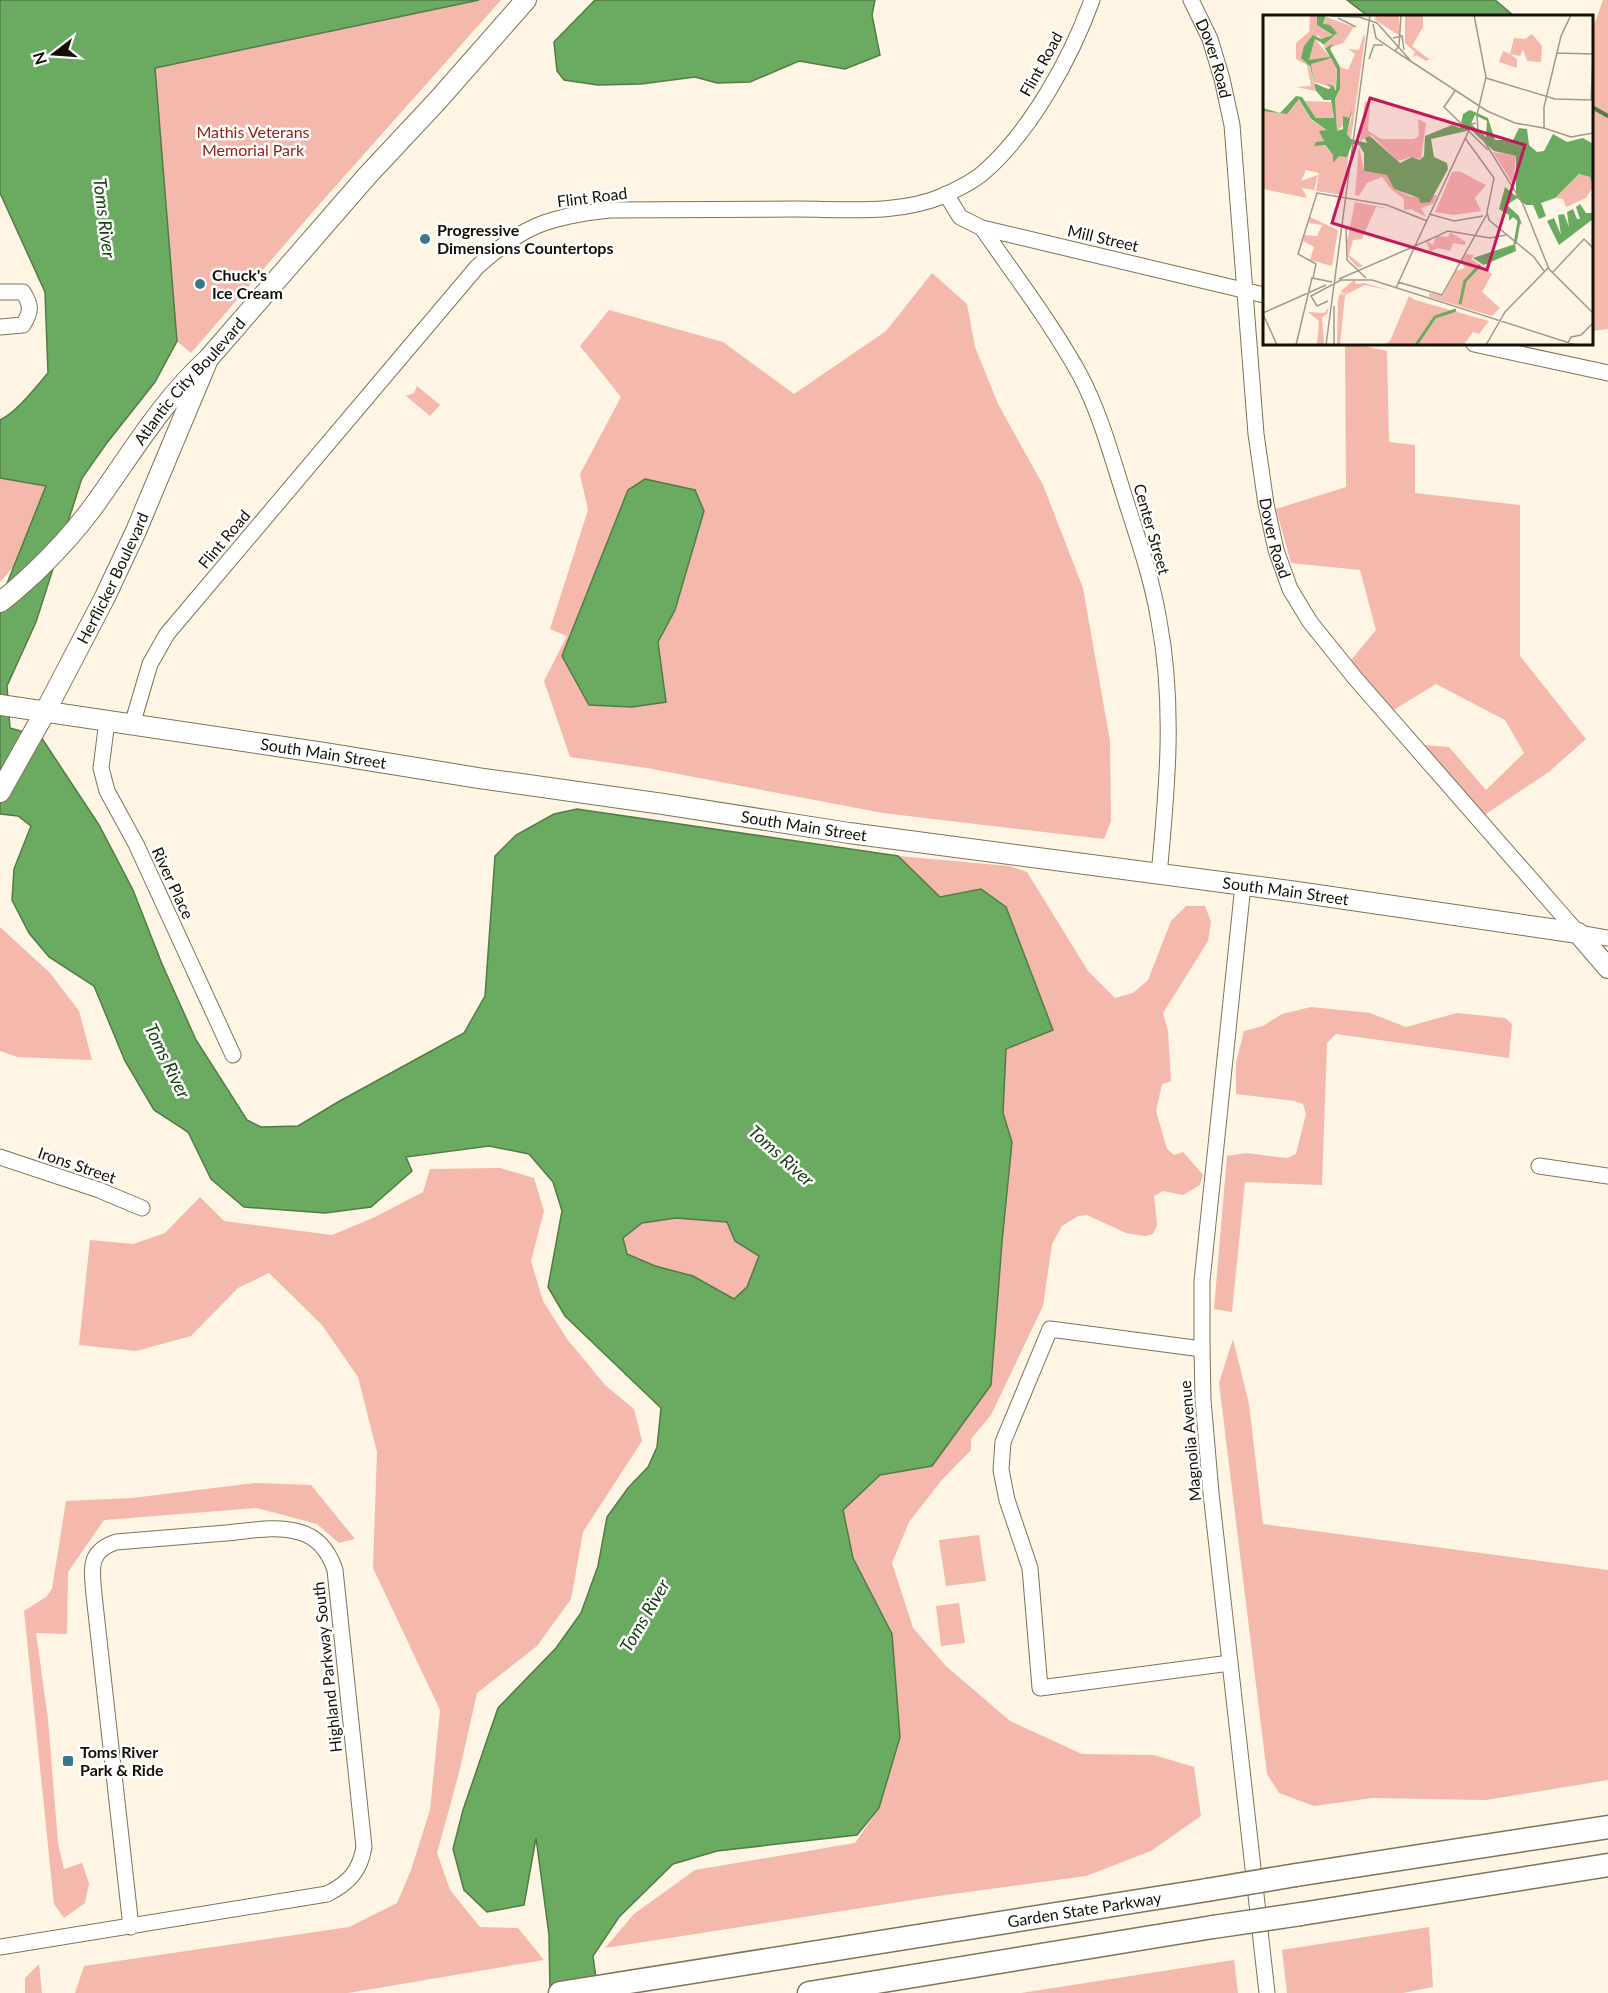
<svg xmlns="http://www.w3.org/2000/svg" width="1608" height="1993" font-family="Lato,sans-serif">
	<style>
		.green { fill: #f4b8ad; fill-rule: evenodd }
		.water { fill: #6bab61; stroke: #517c46; stroke-width: 1.5; fill-rule: evenodd }
		.lines { fill: none; stroke-linecap: round; stroke-linejoin: round }
		.stream { stroke: #517c46; stroke-width: 4 }
		.minor-casing { stroke: #7f7358; stroke-width: 17 }
		.major-casing { stroke: #7f7358; stroke-width: 22 }
		.highway-casing { stroke: #7f7358; stroke-width: 25 }
		.minor { stroke: #fff; stroke-width: 15 }
		.major { stroke: #fff; stroke-width: 20 }
		.highway { stroke: #fff; stroke-width: 22 }
		.highway-bridge-casing { stroke: #7f7358; stroke-width: 25; stroke-linecap: butt }
		.highway-bridge { stroke: #fff; stroke-width: 22 }
		.poi-dot { fill: #39768c; stroke: #fff; stroke-width: 2 }
		.labels { text-anchor: middle; stroke-width: 5; stroke-linejoin: round; paint-order: stroke }
		.street-label { font-size: 16px; fill: #151006; stroke: #fff }
		.park-label { font-size: 16px; fill: #952113; stroke: #fff }
		.poi-label { font-size: 16px; font-weight: bold; fill: #151006; stroke: #fff; text-anchor: start }
		.water-label { font-size: 18px; font-style: italic; fill: #174210; stroke: #fff }
		.inset-river { fill: none; stroke: #6bab61; stroke-width: 3 }
		.inset-road { fill: none; stroke: #a1998b; stroke-width: 1.5 }
		.view { fill: #c2185b; fill-opacity: 0.15; stroke: #c2185b; stroke-width: 3 }
		.inset-edge { fill: none; stroke: #151006; stroke-width: 3 }
	</style>
	<rect width="100%" height="100%" fill="#fef5e4"/>
	<g class="green">
		<path d="M479,0H501L317,207L191,353L177,341L155,68Z"/>
		<path d="M1603,0H1608V329L1592,331V31Z"/>
		<path d="M932,273L967,304L975,347L998,404L1043,485L1083,588L1110,741L1111,821L1104,839L883,813L647,768L570,757L544,681L567,636L550,629L588,510L580,474L621,397L580,346L609,310L723,342L794,394L886,331ZM704,511L675,610L658,642Z"/>
		<path d="M1345,344H1355L1387,351L1389,442L1415,445V493L1520,505V656L1586,739L1550,771L1483,816L1423,745L1449,747L1486,790L1524,753L1505,720L1436,684L1392,711L1351,660L1376,630L1360,570L1291,563L1276,509L1346,487Z"/>
		<path d="M417,386L440,405L430,416L406,396L414,393Z"/>
		<path d="M0,478L46,486L15,565L0,582Z"/>
		<path d="M898,856L1009,866L1027,872L1088,971L1115,998L1133,993L1148,980L1171,921L1186,906H1205L1211,922L1208,941L1163,1013L1168,1031L1171,1081L1162,1084L1156,1111L1167,1149L1174,1155L1183,1152L1203,1175L1200,1185L1183,1195L1163,1191L1154,1196L1157,1225L1153,1234L1145,1236L1126,1233L1087,1215L1078,1216L1062,1226L1052,1244L1043,1306L991,1415L971,1439V1450L941,1481L909,1522L892,1563L913,1628L946,1666L1010,1721L1082,1754L1154,1755L1194,1767L1201,1816L1151,1851L1086,1876L938,1896L605,1948L634,1914L695,1870L855,1843L879,1808L900,1737L892,1634L853,1558L843,1510L880,1475L932,1466L1002,1242L1012,1142L1003,1113L1006,1048L981,889L940,897Z"/>
		<path d="M0,927L50,973L79,1011L92,1060L17,1057L0,1051Z"/>
		<path d="M1311,1007L1370,1013L1406,1027L1457,1013L1505,1018L1512,1024L1509,1058L1336,1034L1327,1043L1322,1185L1245,1182L1232,1312L1214,1309L1227,1156L1246,1153L1287,1158L1296,1154L1306,1114L1303,1104L1294,1101L1236,1094V1063L1244,1031L1263,1026L1282,1014Z"/>
		<path d="M500,1168L534,1178L544,1211L531,1261L543,1301L567,1339L605,1385L634,1409L642,1441L583,1532L571,1599L537,1646L477,1693L459,1773L437,1853L450,1890L480,1927L518,1928L544,1960L348,1993H75L84,1966L349,1927L397,1903L411,1870L430,1810L440,1710L373,1568L377,1452L358,1377L322,1325L269,1273L238,1288L191,1336L136,1351L79,1345L90,1240L133,1244L165,1233L200,1197L224,1221L332,1235L375,1217L423,1192L430,1169Z"/>
		<path d="M676,1218L727,1222L735,1241L759,1256L747,1287L734,1299L693,1276L655,1266L627,1254L623,1238L642,1223Z"/>
		<path d="M1233,1339L1249,1404L1263,1524L1608,1570V1780L1486,1800L1372,1798L1314,1806L1279,1793L1267,1774L1219,1383Z"/>
		<path d="M255,1483L311,1485L355,1539L339,1543L317,1524L257,1508L104,1520L68,1572L67,1634L36,1633L48,1719L58,1843L64,1869L82,1863L89,1883L85,1903L64,1918L54,1904L24,1611L46,1597L52,1589L66,1501L132,1498Z"/>
		<path d="M979,1535L986,1581L946,1586L939,1540Z"/>
		<path d="M959,1603L965,1643L941,1646L936,1606Z"/>
		<path d="M1429,1927L1433,1987L1403,1993H1287L1282,1950Z"/>
		<path d="M1234,1960L1238,1993H1021Z"/>
		<path d="M39,1964L42,1993H25V1978Z"/>
	</g>
	<g class="water">
		<path d="M0,0H479L155,68L177,341L155,382L106,444L82,478L36,622L7,686L10,728L41,737L99,825L133,890L162,964L196,1040L247,1120L261,1127L298,1126L338,1102L464,1033L485,996L495,856L516,835L554,814L577,809L898,856L940,897L981,889L1006,907L1053,1030L1006,1049L1003,1113L1012,1142L1002,1242L991,1385L932,1466L880,1475L843,1510L853,1558L892,1634L900,1737L879,1808L857,1835L717,1851L673,1864L619,1917L593,1956L598,1993H550L549,1935L536,1838L524,1905L487,1912L464,1890L453,1849L463,1810L498,1708L556,1648L581,1613L598,1566L607,1517L628,1488L648,1467L657,1447L661,1408L565,1316L548,1287L562,1211L553,1182L529,1154L489,1146L406,1157L412,1171L371,1207L325,1213L244,1207L211,1179L188,1132L154,1110L125,1061L94,986L49,957L29,933L12,900L14,869L31,826L18,816L0,814V601L46,486L0,478V420C17,412 36,387 48,373L45,292L0,193ZM676,1218L727,1222L735,1241L759,1256L747,1287L734,1299L693,1276L655,1266L627,1254L623,1238L642,1223Z"/>
		<path d="M595,0H875L872,15L880,55L845,69L799,61L750,82L717,83L695,77L641,84L598,85L564,80L557,71L554,42Z"/>
		<path d="M1347,0H1495L1514,16H1368Z"/>
		<path d="M645,479L695,490L704,511L675,610L658,642L666,702L632,707L589,705L562,656L628,490Z"/>
	</g>
	<g class="lines">
		<path class="stream" d="M1592,107L1608,116"/>
		<g class="minor-casing">
			<g id="minor">
				<path id="s1" d="M1191,0L1210,39L1222,79L1232,125L1256,434L1266,504L1276,550L1290,589L1310,622L1355,678L1578,933L1608,938"/>
				<path d="M946,194L960,217L982,228L1264,295"/>
				<path d="M982,228C1015,276 1052,324 1080,375C1100,413 1111,454 1124,495C1137,536 1152,578 1159,621C1175,705 1167,790 1159,875"/>
				<path d="M0,292H23C32,306 31,312 23,325L0,327"/>
				<path d="M1474,344L1608,373"/>
				<path d="M107,721L101,768L107,791L136,844L233,1055"/>
				<path d="M132,725L150,664L167,634L477,267C522,226 550,216 610,210C673,210 735,209 797,209C845,209 900,215 945,195C958,189 974,181 984,172C1031,131 1071,58 1092,0"/>
				<path d="M1243,885L1202,1281V1349L1203,1400L1211,1493L1267,1993"/>
				<path d="M0,1157L99,1190L142,1208"/>
				<path d="M1539,1166L1608,1176"/>
				<path d="M1202,1349L1050,1329L1003,1442L1001,1470L1007,1500L1030,1568L1040,1688L1230,1663"/>
				<path d="M0,1947L327,1894C349,1883 360,1871 364,1847L335,1570C329,1552 319,1537 299,1532C276,1525 250,1531 226,1533C189,1536 153,1539 116,1542C87,1552 92,1569 94,1595L131,1927"/>
			</g>
		</g>
		<g class="major-casing">
			<g id="major">
				<path id="s2" d="M0,602C13,593 24,582 35,572C56,552 76,530 93,507C130,456 161,402 208,359L367,176L438,100L526,0"/>
				<path id="s3" d="M0,705L324,753L478,778L663,804L849,833L1297,892L1578,933L1608,968"/>
				<path id="s4" d="M0,792L45,712L105,597L136,531L206,364"/>
			</g>
		</g>
		<g class="highway-casing">
			<g id="highway">
				<path d="M1296,1875L1608,1827"/>
				<path d="M1301,1914L1608,1865"/>
				<path id="s5" d="M560,1993L1207,1890"/>
				<path d="M809,1993L1213,1927"/>
			</g>
		</g>
		<use href="#minor" class="minor"/>
		<use href="#major" class="major"/>
		<use href="#highway" class="highway"/>
		<g class="highway-bridge-casing">
			<g id="highway-bridge">
				<path d="M1207,1890L1296,1875"/>
				<path d="M1213,1927L1301,1914"/>
			</g>
		</g>
		<use href="#highway-bridge" class="highway-bridge"/>
	</g>
	<g class="poi-dot">
		<circle cx="425" cy="239" r="6"/>
		<circle cx="200" cy="284" r="6"/>
		<rect x="62" y="1755" width="12" height="12" rx="3"/>
	</g>
	<g class="labels">
		<g class="street-label">
			<text dy="6" stroke="none"><textPath href="#s1" startOffset="63">Dover Road</textPath></text>
			<text transform="translate(1041 64) rotate(-61)" y="6">Flint Road</text>
			<text transform="translate(592 197) rotate(-7)" y="6">Flint Road</text>
			<text transform="translate(1103 238) rotate(13)" y="6">Mill Street</text>
			<text dy="6" stroke="none"><textPath href="#s2" startOffset="292">Atlantic City Boulevard</textPath></text>
			<text transform="translate(1152 529) rotate(74)" y="6">Center Street</text>
			<text dy="6" stroke="none"><textPath href="#s1" startOffset="548">Dover Road</textPath></text>
			<text transform="translate(224 539) rotate(-50)" y="6">Flint Road</text>
			<text dy="6" stroke="none"><textPath href="#s4" startOffset="242">Herflicker Boulevard</textPath></text>
			<text dy="6" stroke="none"><textPath href="#s3" startOffset="327">South Main Street</textPath></text>
			<text dy="6" stroke="none"><textPath href="#s3" startOffset="813">South Main Street</textPath></text>
			<text transform="translate(173 883) rotate(65)" y="6">River Place</text>
			<text dy="6" stroke="none"><textPath href="#s3" startOffset="1299">South Main Street</textPath></text>
			<text transform="translate(77 1165) rotate(19)" y="6">Irons Street</text>
			<text transform="translate(1190 1441) rotate(-95)" y="6">Magnolia Avenue</text>
			<text transform="translate(327 1667) rotate(-96)" y="6">Highland Parkway South</text>
			<text dy="6" stroke="none"><textPath href="#s5" startOffset="531">Garden State Parkway</textPath></text>
		</g>
		<g class="park-label">
			<text x="253" y="138">Mathis Veterans<tspan x="253" dy="18">Memorial Park</tspan></text>
		</g>
		<g class="poi-label">
			<text x="437" y="236">Progressive<tspan x="437" dy="18">Dimensions Countertops</tspan></text>
			<text x="212" y="281">Chuck's<tspan x="212" dy="18">Ice Cream</tspan></text>
			<text x="80" y="1758">Toms River<tspan x="80" dy="18">Park &amp; Ride</tspan></text>
		</g>
		<g class="water-label">
			<text transform="translate(104 218) rotate(83)" y="6">Toms River</text>
			<text transform="translate(167 1061) rotate(64)" y="6">Toms River</text>
			<text transform="translate(781 1156) rotate(42)" y="6">Toms River</text>
			<text transform="translate(645 1616) rotate(-60)" y="6">Toms River</text>
		</g>
	</g>
	<g transform="translate(1263 15)">
		<rect width="330" height="330" fill="#fef5e4"/>
		<path d="M47,0H55L54,10L70,20L58,24L55,20L41,31L53,76L33,72L48,71L44,50L33,44V28L46,17ZM113,0H136L137,21L112,5ZM142,0H160V12L149,31L166,44L176,40L163,46L153,40L149,43L152,37L142,28ZM63,2L91,12L80,28L64,34L60,28L74,18L60,9ZM101,19L102,23L88,124L84,119L89,100L74,117L72,84L77,74V52L85,55L92,39L85,34L96,35ZM269,19L279,31L278,47L264,46L260,34L257,41L247,39L254,44V53L236,47L240,36L247,39L251,23L262,24ZM52,24L67,42L60,44L68,43L74,52L72,79L71,73L51,67L48,49L58,45H46ZM36,84L48,105L65,115L59,128L70,140V147L87,130L80,180L53,176L56,158L43,155L38,166L55,160L51,175L39,173L44,183L0,174V96L24,99ZM42,86L68,87L71,103H53ZM102,86L107,90L105,116L118,124H151L156,121L155,104L163,108L158,144L148,142L135,146L108,120L97,126ZM96,131L101,156L125,160L131,174L149,182L174,180L170,189L158,193L163,202L148,194L141,195V184L128,174L119,162L104,168L96,181L92,180ZM230,137L253,141L250,169ZM196,156L223,170L212,183L218,196L190,200L172,197L189,157ZM316,159L327,162L330,172L323,183L303,192L300,184L292,183ZM92,187L129,194L113,192L99,224L90,225L86,240L100,251L95,253L85,242L84,226ZM47,202L75,215L69,251L47,245L51,232L40,226L41,220L54,221L59,210L46,208ZM187,217L203,227L202,230L190,228L187,236L175,233L167,236L163,226L170,223L165,227L170,230L173,221L185,222ZM203,239L211,240L208,244L229,259L219,277L237,293L229,301L166,282V278L180,281L193,256L202,253L198,247ZM91,265L93,269L101,268L130,276L102,270L82,280L77,330H74L75,285L77,278L80,280L87,275L80,279L78,276ZM146,281L152,285L226,306L216,319L210,317L201,330H120L127,326ZM66,292L64,299L59,302L61,330H54L56,306L45,297L61,298Z" fill="#f4b8ad"/>
		<path d="M59,0H63L60,9L67,10L74,18L60,30L63,33L70,29L67,34L77,52V74L72,84L74,116L80,114V101L86,103L89,94L84,119L88,124L104,128L102,123L107,121L137,148L149,142L157,145L161,141L162,121L189,110L197,113L200,99L207,95L225,103L232,125H250L256,113L264,114L266,130L274,137L281,136L290,119L304,127L320,123L330,129V171L327,162L316,159L292,183L278,188L283,201L276,204L270,190H263L254,183L244,190L256,201L259,210L250,202L246,206V200L236,194L242,172L253,181V141L231,136L208,115L168,124L171,142L184,148L185,154L167,187L157,188L156,183L131,174L124,160L101,156V138L96,130L89,129L84,142L76,141L70,148V140L62,130L51,131L53,127L61,126L56,116L64,115L48,104L36,84L24,99L0,96V93L17,98L33,81L39,82L53,103H71L68,85H61L53,76L47,51L38,43L41,31L50,20L58,24L70,20L54,10V1ZM52,24L59,28L67,42L46,45ZM68,43L74,54L73,76L70,71L64,69L68,73L65,74L51,68L48,49ZM212,100L224,106L223,122L208,109ZM317,189L323,198H330V204L296,230L284,206L291,203L298,220L295,200L301,199L306,212L304,197L310,194L314,204H317L313,192ZM252,229L253,236L221,250L210,243Z" fill="#6bab61" fill-rule="evenodd"/>
		<path class="inset-river" d="M252,229L256,206M197,289L202,266L217,250M153,330L172,302L193,295"/>
		<path class="inset-road" d="M211,0L223,62L214,100L215,116L260,189L286,254L330,298M68,1L96,2L114,8L147,45M75,3L93,12M110,9L113,23L132,36M130,23L139,21L141,35M136,31L138,0M136,31L132,36L224,96L252,108L281,113V92L298,21L308,0M294,38L330,39M106,44L111,30H120M223,63L292,84L330,85M192,76L181,92L225,135M328,85L330,41M281,113L308,122L330,118M202,123L231,163L224,197L226,205L271,242L281,256M166,199L191,206L220,201M83,213L84,245L103,263M290,257L321,224L330,233M50,263L53,249L35,239L54,178L124,190L164,206M76,264L152,231L209,109L213,108M135,267L179,280L224,199M133,273L152,231L185,216L227,223L243,220M65,286L54,291L48,281L78,265H109L313,330M0,298L63,270M0,299L14,330M33,330L49,263L69,267M63,330L107,0M71,330V291M223,330L242,297L285,253M304,330L308,322L318,320L330,308"/>
		<path class="view" d="M107,83L262,130L224,255L69,208Z"/>
		<rect width="330" height="330" class="inset-edge"/>
	</g>
	<g transform="translate(54 54) rotate(253)" stroke="#ffffff" stroke-width="4.5" paint-order="stroke">
	<path d="M0-4.5L10 22L0 15L-10 22Z" fill="#151006"/>
	<text y="-9" font-size="16" font-weight="bold" text-anchor="middle" fill="#151006">N</text>
	</g>
</svg>
